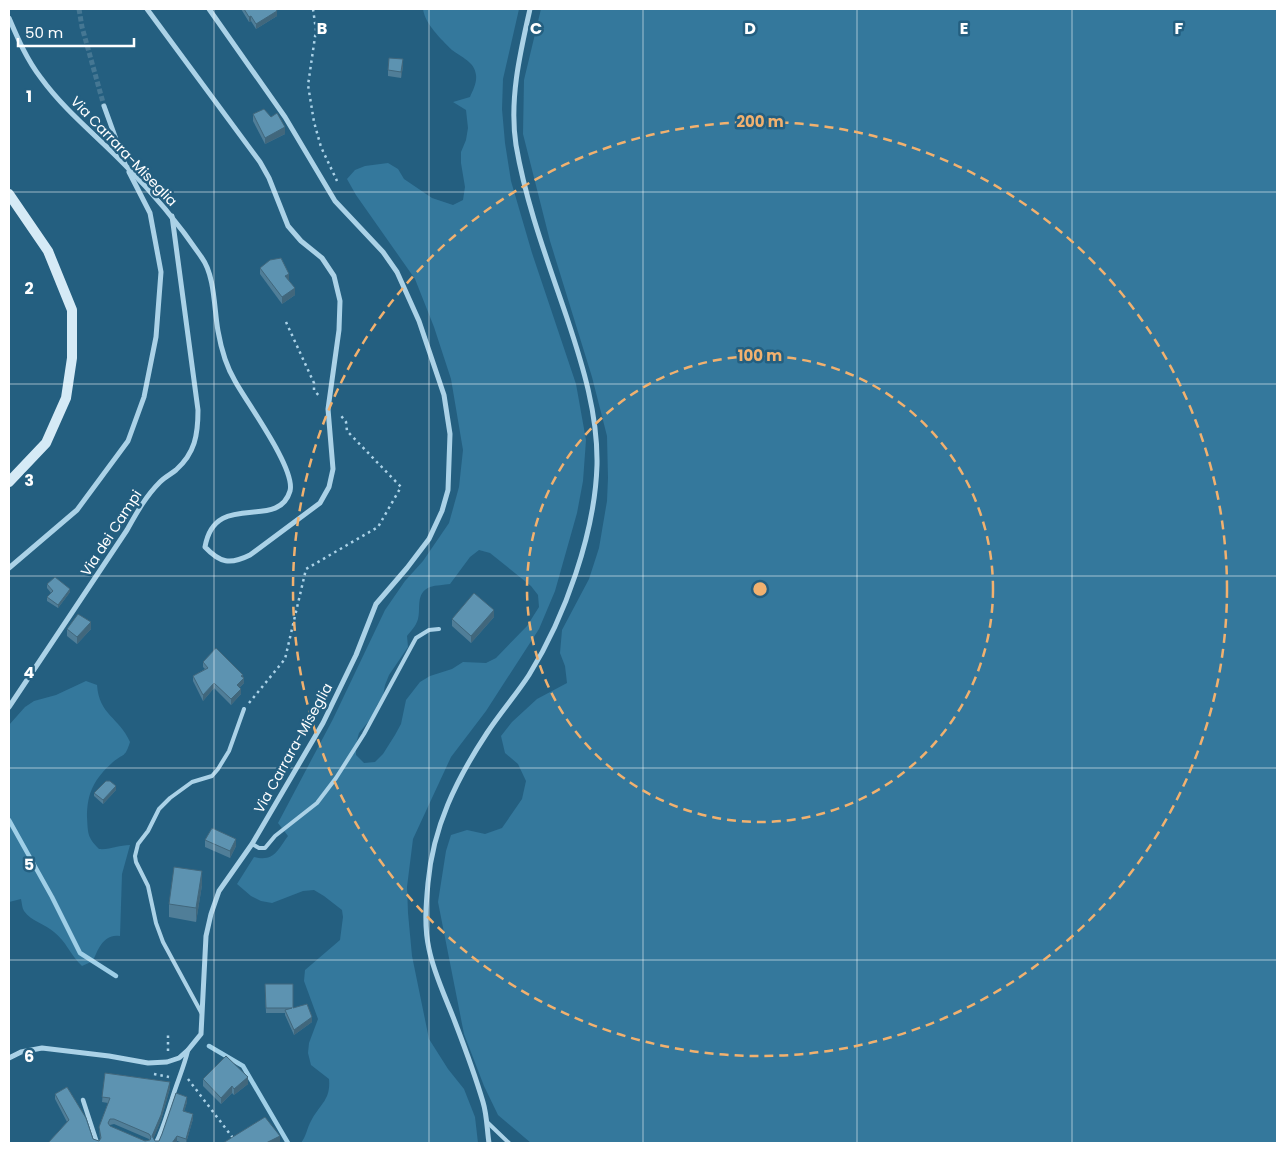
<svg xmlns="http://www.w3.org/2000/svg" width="1286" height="1152" font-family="Poppins,sans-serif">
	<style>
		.green { fill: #34789c; fill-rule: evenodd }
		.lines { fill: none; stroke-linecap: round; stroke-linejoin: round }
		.stream { stroke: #9fcfe7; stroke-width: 4.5 }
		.minor-tunnel { stroke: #457793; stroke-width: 5; stroke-dasharray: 5 2.5; stroke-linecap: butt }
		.path { stroke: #abd2e7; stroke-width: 2.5; stroke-dasharray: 2.5 4; stroke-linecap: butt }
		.service { stroke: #abd2e7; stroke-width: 4 }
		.pedestrian { stroke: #abd2e7; stroke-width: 4.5 }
		.minor { stroke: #abd2e7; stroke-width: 5 }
		.secondary { stroke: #d5eaf6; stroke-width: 10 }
		.wall { fill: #507e98; fill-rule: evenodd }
		.shaded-wall { fill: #41677c }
		.building { fill: #5d93b1; stroke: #41677c; fill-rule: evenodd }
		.grid { fill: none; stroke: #fff; stroke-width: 1; stroke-opacity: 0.55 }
		.ring { fill: none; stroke: #f1b16f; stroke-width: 2.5; stroke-dasharray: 9 6 }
		.labels { text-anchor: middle; stroke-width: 5; stroke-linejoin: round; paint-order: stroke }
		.street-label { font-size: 14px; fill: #fff; stroke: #245f80 }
		.grid-label { font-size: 16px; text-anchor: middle; font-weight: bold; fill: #fff; stroke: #245f80; stroke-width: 5; stroke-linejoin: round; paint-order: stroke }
		.centre { fill: #f1b16f; stroke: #245f80; stroke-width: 2.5 }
		.ring-label { font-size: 15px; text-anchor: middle; font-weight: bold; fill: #f1b16f; stroke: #245f80; stroke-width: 5; stroke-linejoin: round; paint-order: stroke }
	</style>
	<rect width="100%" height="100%" fill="#245f80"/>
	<g class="green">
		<path d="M423,9H519L503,79L502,109L505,143L511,181L532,253L576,384L586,440L583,481L577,513L555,591L539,629L486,711L451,757L413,839L407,887L408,913L412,956L429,1039L448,1069L464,1089L475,1117L478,1143H301C306,1137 307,1128 311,1121C320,1104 331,1100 329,1079L311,1065L308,1053L309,1043L318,1019L304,981L305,970L340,940L343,917L342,910L324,896L314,890L303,891L272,903L261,901L251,896L237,884L254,857C274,862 277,851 288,836L278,823L333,719L385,610L405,581L423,561L449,523L459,487L463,450L451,379L434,327L415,279L356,195L347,179L355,170L365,166L388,163L398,169L404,179L432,198L453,205L463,200L465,187L461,163V152L466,140L468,128L466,110L453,102L470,97C473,90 477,83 476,75C475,62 461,57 452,50C441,39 425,24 423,9ZM479,550L490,553L531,586L538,595L539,607L527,626L496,658L486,663L463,662L452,669L430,676L420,682L406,700L401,724L395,735L383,754L375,762L364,763L356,755V744L359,733L373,716L377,705L383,696L385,685L389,675L408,647L407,636C411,631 416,626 418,619C421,609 415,593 430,587C436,585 444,585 450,584L470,557Z"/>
		<path d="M541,9H1277V1143H531L498,1115L484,1086L464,1034L438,902L446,851L451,835L467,830L485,834L502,828L522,799L526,781L518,764L505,753L501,736L512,722L537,699L567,683L565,666L560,653L562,630L589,579L599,548L607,501L608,478L607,436L592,377L550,241L523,134L524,80Z"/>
		<path d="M86,681L97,685C99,715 119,717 130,742C125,758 124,753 113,762C94,779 87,793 87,817C88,833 87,837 99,849C110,850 119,845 130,845L122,874L120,936C104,933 98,949 93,961L82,966C71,956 66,941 54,932C45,924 31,921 24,911C22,908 22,903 21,899L9,902V725L25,707L34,701L56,695Z"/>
	</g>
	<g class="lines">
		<g class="stream">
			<path d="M9,820L52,897L80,953L116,976"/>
			<path d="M209,1046L243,1066L288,1143"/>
		</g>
		<path class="minor-tunnel" d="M79,9L82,27L104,106"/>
		<g class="path">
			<path d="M313,9L316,30L308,85L314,122L321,147L337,181"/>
			<path d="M286,322L314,383V390L320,397"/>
			<path d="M249,703L285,659L306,569L378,527L401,487L347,431L346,422L339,413"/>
			<path d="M168,1051V1035"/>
			<path d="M154,1074L169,1077"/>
			<path d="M188,1079L233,1138"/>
		</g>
		<g class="service">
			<path d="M252,844L259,848H265L275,836L317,803L336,778L364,734L416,638L429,630L439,629"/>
			<path d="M202,1014L163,942L156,923L148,886L136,862L135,856L138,844L148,831L159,809L170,798L192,782L212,776L218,769L229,751L244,709"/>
			<path d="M487,1122L509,1143"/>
		</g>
		<g class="pedestrian">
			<path d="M83,1100L97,1143"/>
			<path d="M156,1143C163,1129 167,1114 172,1099C177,1082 184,1067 188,1050"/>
		</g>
		<g class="minor">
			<path d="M9,18C18,39 27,60 41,78C65,111 97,136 125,165C153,193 179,224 202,258C215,276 214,309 218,331C221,348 226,366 235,381C247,403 296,469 290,491C278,532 215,489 205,547C220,563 230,565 250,555L320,503L329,487L333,469L328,409L339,330L340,301L334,276L322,258L301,241L288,226L269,178L260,162L147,9"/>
			<path d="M104,106L125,164"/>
			<path d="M9,568L77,510L128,441L144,397L156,337L161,272L150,213L129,172"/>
			<path d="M9,707L127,530C137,512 146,496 160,482C165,477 171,474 176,470C195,453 198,435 198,410L172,216"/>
			<path d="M9,1058L21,1052L42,1048L109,1056L148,1063L167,1062L179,1058L188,1050L201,1034L206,936L211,914L219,891L252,844L323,723L356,655L376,604L407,568L429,539L442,511L448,490L450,434L444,395L419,321L397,272L383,252L335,201L285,117L209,9"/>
			<path d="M489,1143C487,1130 487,1115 483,1102C475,1075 465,1048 455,1022C446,998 434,974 429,949C424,927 426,904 428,883C433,827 456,780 487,733C500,713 516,695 529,675C565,617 595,533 597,465C598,415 583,366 567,318C548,262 526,204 516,145C509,100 520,53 530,9"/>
		</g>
		<path class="secondary" d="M9,194L48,251L72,310V358L66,398L46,443L9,482"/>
	</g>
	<g class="wall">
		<path d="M241,9H276L277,16L256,29L251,21L249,22Z"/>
		<path d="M403,66L401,78L388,76V70Z"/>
		<path d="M253,114L271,117L285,134L265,144L253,121Z"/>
		<path d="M260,268L289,280L295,295L282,304L260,274Z"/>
		<path d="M47,584L70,592L58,608L47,601V597L51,593L47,588Z"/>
		<path d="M494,617L471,643L452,626V619Z"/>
		<path d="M67,629H91L77,644L67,636Z"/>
		<path d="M203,662L243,677L244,683L239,688L241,694L231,705L214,688L203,701L193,681V676L205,669L203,667Z"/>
		<path d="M116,790L103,804L94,796V793Z"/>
		<path d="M205,840L236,846L230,858L205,847Z"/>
		<path d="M202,885L196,922L169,917V904Z"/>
		<path d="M265,988L312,1022L294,1035L285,1015V1013H266Z"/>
		<path d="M105,1073L170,1082V1088L161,1120L153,1139L155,1141H159L162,1134L176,1093L187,1097V1102L184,1111L193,1114V1119L186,1143H183L177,1141L175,1143H48L67,1122L55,1099V1094L67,1087L86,1118L93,1139L99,1141L100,1139L99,1127L108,1103L102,1102ZM114,1124L149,1139V1140L145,1141L110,1126V1125Z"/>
		<path d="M203,1079L248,1084L234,1095L232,1093L221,1104L203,1086Z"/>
	</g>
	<g class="shaded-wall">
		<path d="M277,11V16L256,29V24Z"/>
		<path d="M251,16V21L249,22V17Z"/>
		<path d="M403,59V66L401,78V72Z"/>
		<path d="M285,127V134L265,144V138Z"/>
		<path d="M289,274V280L285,283V276Z"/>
		<path d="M295,288V295L282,304V297Z"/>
		<path d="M70,589V592L58,608V605Z"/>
		<path d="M494,610V617L471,643V636Z"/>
		<path d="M91,622V629L77,644V637Z"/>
		<path d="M243,675L244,683L237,690V685Z"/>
		<path d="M214,683V688L203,701V695Z"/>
		<path d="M241,689V694L231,705V699Z"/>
		<path d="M116,786V790L103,804V800Z"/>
		<path d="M236,839V846L230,858V851Z"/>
		<path d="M202,871V885L196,922V908Z"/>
		<path d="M312,1017V1022L294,1035V1030Z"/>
		<path d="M248,1077V1084L234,1095V1089Z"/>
		<path d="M170,1082V1088L161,1120L152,1142V1136Z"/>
		<path d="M232,1086V1093L221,1104V1098Z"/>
		<path d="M187,1097V1102L183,1116V1111Z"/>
		<path d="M193,1114V1119L186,1143V1139Z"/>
		<path d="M177,1136V1141L175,1143H172Z"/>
		<path d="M280,1136V1142L278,1143H266Z"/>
	</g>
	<g class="building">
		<path d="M244,9H276L277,11L256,24L251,16L249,17Z"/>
		<path d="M389,58L403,59L401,72L388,70Z"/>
		<path d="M264,109L271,117L277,113L285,127L265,138L253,114Z"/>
		<path d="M281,258L289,274L285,276L295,288L282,297L260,268L270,260Z"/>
		<path d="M55,577L70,589L58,605L47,597L53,591L47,584Z"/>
		<path d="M474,593L494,610L471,636L452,619Z"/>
		<path d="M78,614L91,622L77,637L67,629Z"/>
		<path d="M216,648L243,675L241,676L244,678L237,685L241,689L231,699L214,683L203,695L193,676L208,668L203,662Z"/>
		<path d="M106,781H110L116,786L103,800L94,793Z"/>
		<path d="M212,828L236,839L230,851L205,840Z"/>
		<path d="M174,867L202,871L196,908L169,904Z"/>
		<path d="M265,984H293V1008L307,1004L312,1017L294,1030L285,1010L292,1008H266Z"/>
		<path d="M226,1056L248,1077L234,1089L232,1086L221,1098L203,1079Z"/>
		<path d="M105,1073L170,1082L161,1115L152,1136L155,1141H159L162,1134L176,1093L187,1097L183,1111L193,1114L186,1139L177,1136L172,1143H48L69,1120L55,1094L67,1087L86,1118L93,1139L99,1141L101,1138L99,1127L110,1098L102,1097ZM110,1119H114L149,1134L151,1137L150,1140L145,1141L110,1126L108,1123Z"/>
		<path d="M265,1117L280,1136L266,1143H223Z"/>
	</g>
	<path class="grid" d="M214,9V1143M429,9V1143M643,9V1143M857,9V1143M1072,9V1143M9,192H1277M9,384H1277M9,576H1277M9,768H1277M9,960H1277"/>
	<g class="ring">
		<circle cx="760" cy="589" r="233"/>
		<circle cx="760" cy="589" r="467"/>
	</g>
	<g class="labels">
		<g class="street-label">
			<text transform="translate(124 151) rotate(46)" y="5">Via Carrara-Miseglia</text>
			<text transform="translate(111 533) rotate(-57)" y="5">Via dei Campi</text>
			<text transform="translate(293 748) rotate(-61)" y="5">Via Carrara-Miseglia</text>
		</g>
	</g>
	<g class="grid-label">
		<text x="322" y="34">B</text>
		<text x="536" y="34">C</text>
		<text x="750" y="34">D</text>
		<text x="964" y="34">E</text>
		<text x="1179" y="34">F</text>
		<text x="29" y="102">1</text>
		<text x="29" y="294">2</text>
		<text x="29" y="486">3</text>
		<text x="29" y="678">4</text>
		<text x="29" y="870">5</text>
		<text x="29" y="1062">6</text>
	</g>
	<circle cx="760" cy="589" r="8" class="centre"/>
	<g class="ring-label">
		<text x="760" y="127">200 m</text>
		<text x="760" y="361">100 m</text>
	</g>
	<rect width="1286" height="1152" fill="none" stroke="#ffffff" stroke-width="20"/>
	<path d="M18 38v8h116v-8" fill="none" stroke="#ffffff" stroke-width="2.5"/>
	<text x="25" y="38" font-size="15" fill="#ffffff" stroke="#245f80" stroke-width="4" paint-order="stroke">50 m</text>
</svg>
